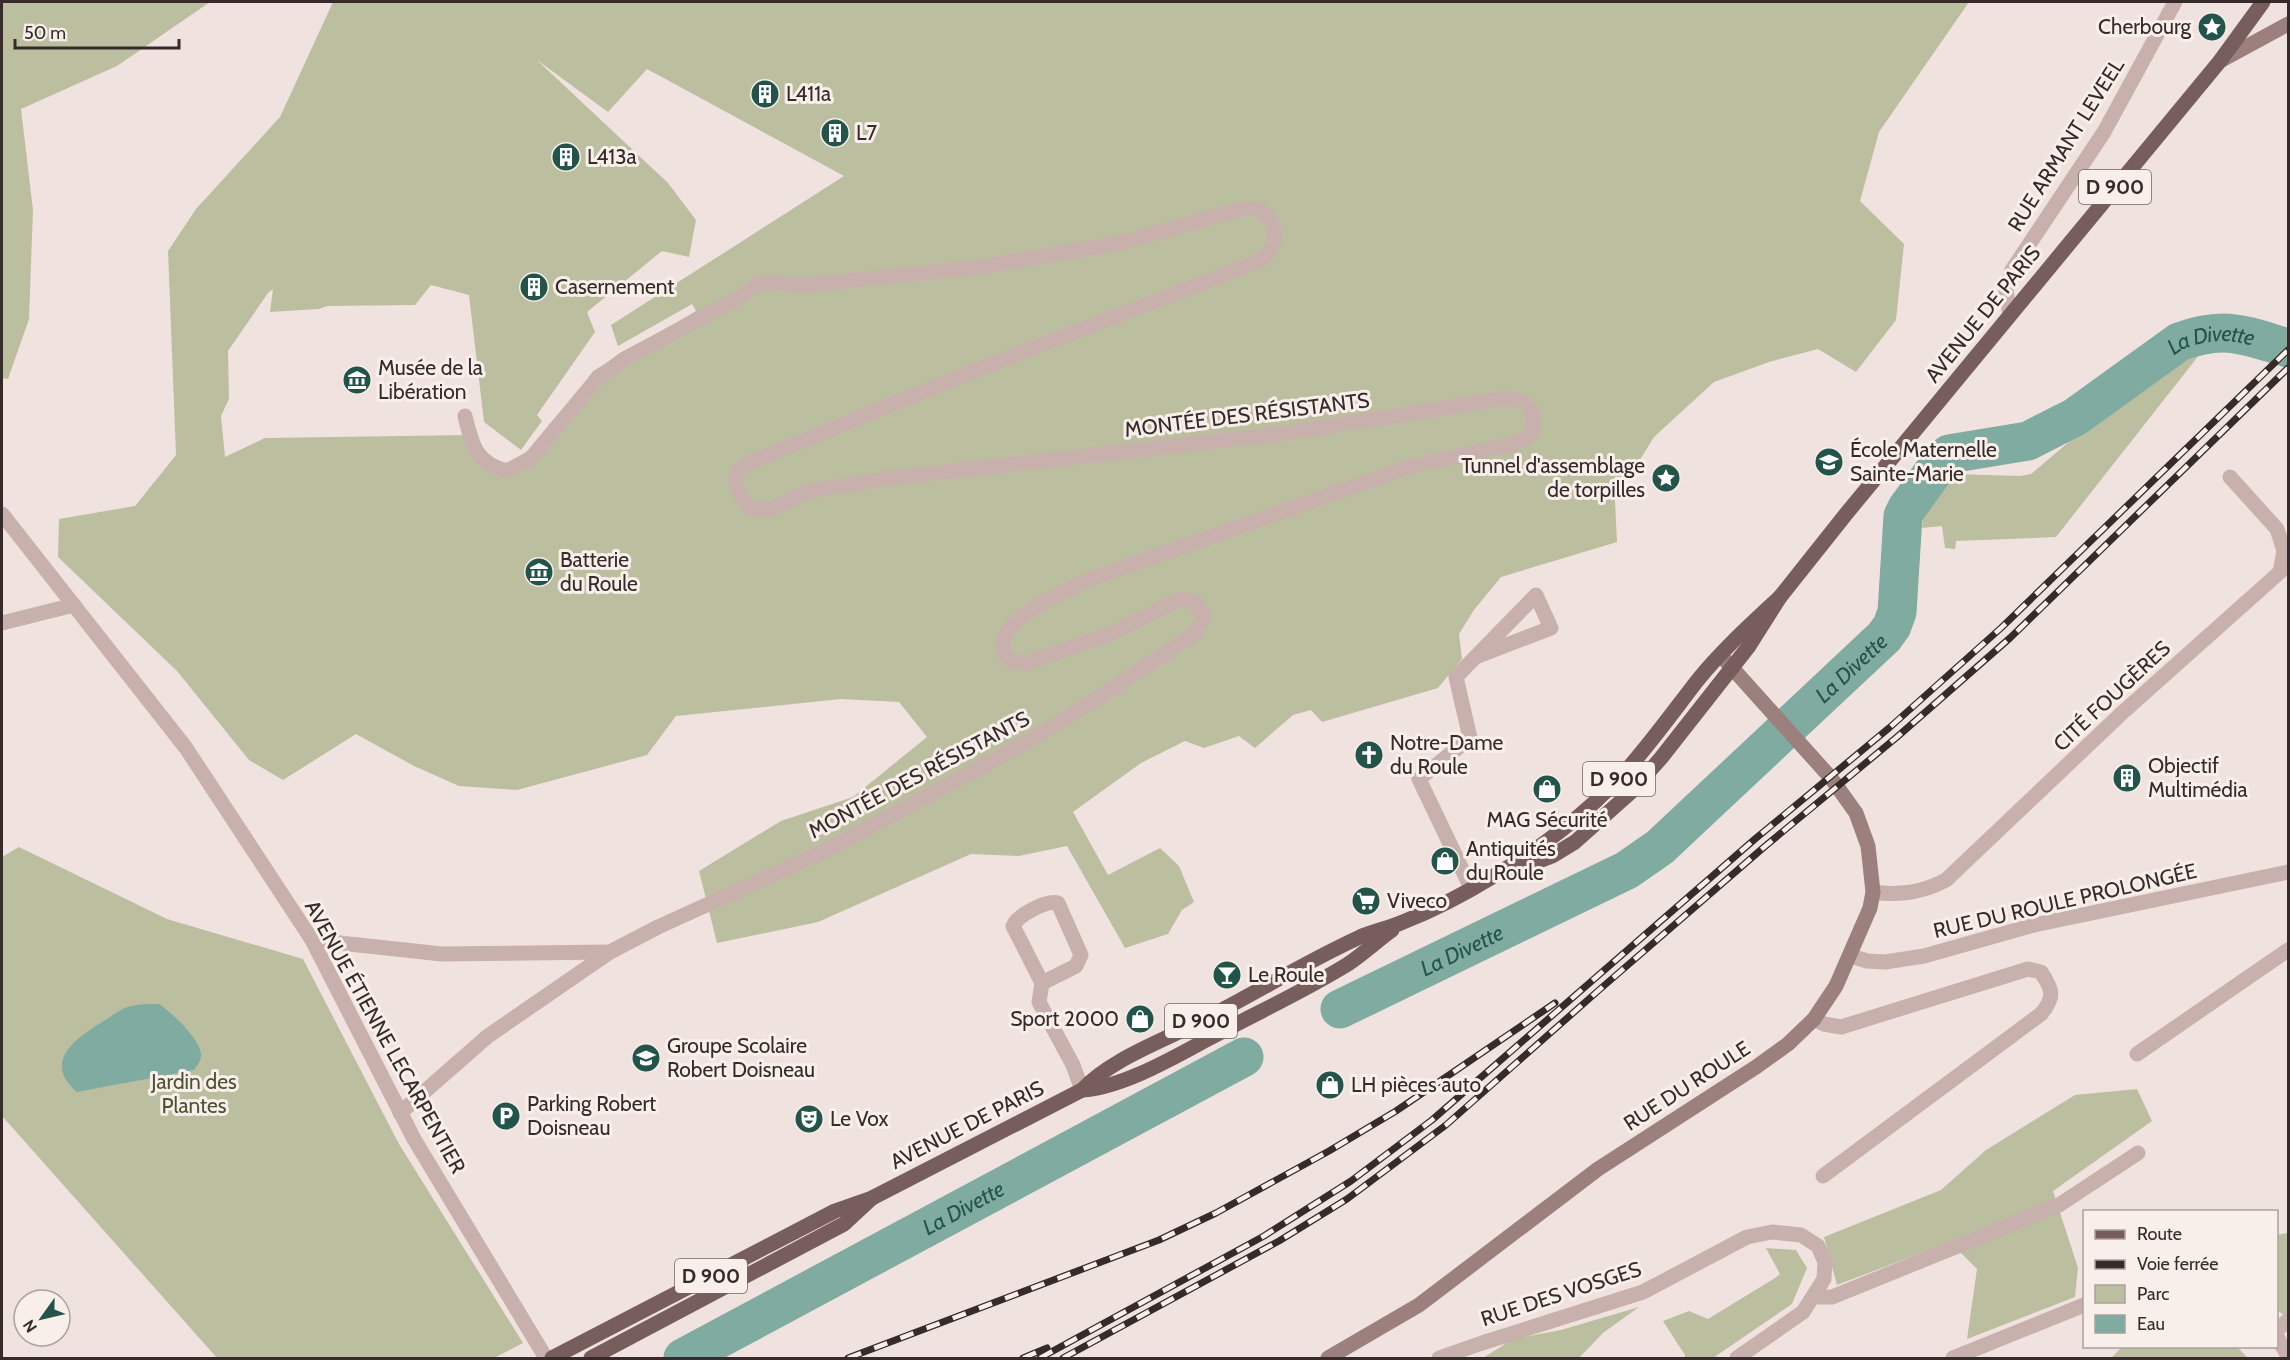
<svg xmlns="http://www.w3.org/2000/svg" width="2290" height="1360" font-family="Cabin,sans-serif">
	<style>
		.green { fill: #bcbea0; fill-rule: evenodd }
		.water { fill: #80aba1 }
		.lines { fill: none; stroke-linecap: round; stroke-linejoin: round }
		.river { stroke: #80aba1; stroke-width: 39 }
		.street { stroke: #c8b1ac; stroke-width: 15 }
		.secondary { stroke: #9b807d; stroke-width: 15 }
		.primary { stroke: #775e5d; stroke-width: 15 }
		.rail-casing { stroke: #362b2a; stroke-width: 7 }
		.rail { stroke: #f8efeb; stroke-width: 4.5; stroke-dasharray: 14; stroke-linecap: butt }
		.labels { text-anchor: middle; stroke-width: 6; stroke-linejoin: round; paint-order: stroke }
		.shield { fill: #f8efeb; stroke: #706664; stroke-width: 1.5 }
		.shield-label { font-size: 20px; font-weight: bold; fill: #362b2a }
		.poi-label { font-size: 21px; fill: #362b2a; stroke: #f8efeb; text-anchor: start }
		.street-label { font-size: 21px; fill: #362b2a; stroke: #f8efeb }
		.park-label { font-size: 21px; fill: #4f5230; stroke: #f8efeb }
		.water-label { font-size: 22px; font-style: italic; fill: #23544a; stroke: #f8efeb }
	</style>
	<rect width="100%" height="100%" fill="#f0e3df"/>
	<g class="green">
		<path d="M2,2H210L117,66L21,109L33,210L29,319L8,379L2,378Z"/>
		<path d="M333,2H1969L1879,132L1860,201L1904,244L1896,320L1856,372L1818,349L1769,362L1714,382L1654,437L1615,500L1617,542L1501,577L1474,610L1459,634L1462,659L1438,688L1322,722L1311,710L1293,715L1255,748L1239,736L1204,748L1185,741L1141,763L1073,812L1108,875L1160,848L1179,866L1194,902L1182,910L1168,934L1125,948L1067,846L1019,856L971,854L818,922L717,943L699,871L781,821L853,797L927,737L899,702L841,699L676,716L647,755L517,790L459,786L414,766L356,734L283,780L249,760L177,671L58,557L59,519L135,506L176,455L168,251L196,209L280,117ZM537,60L608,112L647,69L844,176L611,325L618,346L692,304L696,311L593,371L531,458L490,467L470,435L265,438L225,457L221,416L229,399L228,351L268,293L273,289L270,312L319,309L327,306L415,305L431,285L469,295L484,422L521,450L542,421L537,415L595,332L587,312L662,251L689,257L696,220L668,183Z"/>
		<path d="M2199,342H2206L2196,359L2056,537L1956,541L1955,549L1945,548L1942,526L1922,528C1924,504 1933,487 1955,474L2020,476L2031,474L2176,351Z"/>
		<path d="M19,847L167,919L303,959L399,1144L523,1343L494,1358H217L2,1116V857Z"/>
		<path d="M2137,1089L2152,1121L2053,1191L2078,1268L2075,1297L1967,1339L1977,1269L1950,1242L1837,1285L1824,1237L1941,1190L1986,1150L2075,1095Z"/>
		<path d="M2288,1233V1318L2277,1310L2276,1235Z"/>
		<path d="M1766,1248L1796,1250L1807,1268L1792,1304L1713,1358H1685V1355L1663,1321L1689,1311L1708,1319L1775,1278L1780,1274Z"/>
		<path d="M1639,1307L1603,1333L1579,1358H1483L1513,1339L1561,1330Z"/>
		<path d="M2123,1346L2237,1347L2248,1358H2111Z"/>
	</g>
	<path class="water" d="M159,1004C171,1012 203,1041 201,1057C200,1062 197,1066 194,1070L77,1092C42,1062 75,1039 102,1022C111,1017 121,1008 131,1006C140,1004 150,1004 159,1004Z"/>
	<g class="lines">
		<g class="river">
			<path id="s1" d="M1340,1009L1627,870L1660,847L1884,637L1892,626L1897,612L1903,516L1907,508L1942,460L1949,454L2028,441L2075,417L2179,342C2225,325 2244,335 2288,348"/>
			<path id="s2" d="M683,1358L1244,1057"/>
		</g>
		<g class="street">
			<path d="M2010,315L2006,291L2012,270L2104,132L2175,2"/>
			<path d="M2,514L186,748L312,940L414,1139L546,1358"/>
			<path d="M2,623L74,605"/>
			<path d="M1471,888L1419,779L1470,738L1456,677L1536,595L1551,628L1478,656"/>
			<path d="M1873,892C1899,896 1924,892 1946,880L2122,713L2280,572L2284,551L2277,529L2230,477"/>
			<path d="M312,940L442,954L610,952"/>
			<path d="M1851,956L1867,961L1885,962L1924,956L2034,925L2288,872"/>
			<path d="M1042,983L1076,966L1081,955L1058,903C1046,900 1018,915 1013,926L1042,983L1039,1002L1073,1065L1082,1090"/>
			<path d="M1814,1019L1824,1024L1841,1027L2028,969L2041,972C2053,990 2055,997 2041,1014L1823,1176"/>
			<path d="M2137,1054L2288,950"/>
			<path d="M400,1113L488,1036L610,952L658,927L827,850L1013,750L1095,700L1196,633L1204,618L1196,603L1180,599L1112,633L1025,664L1013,662L1003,652C1003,648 1002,642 1004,638C1011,615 1064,592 1085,581L1412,466L1513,444L1526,438L1534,428C1534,407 1528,400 1507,398L1280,434L891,478L809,491L772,509L759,510L749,507L740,495L735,481L737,472L746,464L979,369L1252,264C1256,262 1261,260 1265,257C1279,244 1277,220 1260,210C1256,208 1250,209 1245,208L1125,242L981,267L798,286L778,282L760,283L740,297L624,359L596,380L531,458L507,471C476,463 472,445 465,416"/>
			<path d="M1814,1297H1832L2059,1205L2138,1153"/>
			<path d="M2276,1331L2288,1320"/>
			<path d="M2276,1335L2288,1356"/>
			<path d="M1439,1358L1482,1343L1643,1292L1747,1237L1772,1232L1801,1235L1818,1246L1825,1262L1824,1279L1803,1312L1737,1358"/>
			<path d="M1953,1358L2084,1305"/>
		</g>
		<g class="secondary">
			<path d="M2220,61L2288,24"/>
			<path d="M1328,1358L1419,1305L1598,1169L1756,1067L1788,1044L1814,1019L1836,986L1870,908L1873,892L1868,846L1856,813L1831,778L1725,660"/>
		</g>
		<g class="primary">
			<path d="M1510,872L1552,856L1575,842L1630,793L1661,758L1749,646L1780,597L1846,514L2220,61L2263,2"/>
			<path d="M1082,1090C1121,1088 1173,1058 1208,1039C1254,1014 1303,992 1348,964C1363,954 1377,941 1392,930"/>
			<path d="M552,1358L835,1211L872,1198L1082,1090C1110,1060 1158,1043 1195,1024C1251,996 1303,963 1360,937C1374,931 1389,928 1403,922C1431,911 1466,893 1492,877C1539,850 1587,813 1624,773C1650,744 1673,712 1697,681C1722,650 1751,624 1780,597"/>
			<path d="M591,1358L844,1224L872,1198"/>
		</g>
		<g class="rail-casing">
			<g id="rail">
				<path d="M848,1358L1159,1240L1216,1213L1329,1151L1396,1111L1555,1003"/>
				<path d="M1023,1358L1047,1348"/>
				<path d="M1040,1358L1264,1236L1351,1181L1432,1120L1755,839L1889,728L2001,628L2288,350"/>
				<path d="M1063,1358L1279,1241L1347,1199L1446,1125L1599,990L1763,848L1897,737L2010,638L2288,368"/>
			</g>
		</g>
		<use href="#rail" class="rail"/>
	</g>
	<defs>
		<g id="sight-disc" transform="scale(1.5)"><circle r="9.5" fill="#23544a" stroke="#f8efeb"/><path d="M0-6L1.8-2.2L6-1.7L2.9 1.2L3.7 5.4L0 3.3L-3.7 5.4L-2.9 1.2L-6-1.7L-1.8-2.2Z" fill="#fff"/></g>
		<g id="building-disc" transform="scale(1.5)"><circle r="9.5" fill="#23544a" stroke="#f8efeb"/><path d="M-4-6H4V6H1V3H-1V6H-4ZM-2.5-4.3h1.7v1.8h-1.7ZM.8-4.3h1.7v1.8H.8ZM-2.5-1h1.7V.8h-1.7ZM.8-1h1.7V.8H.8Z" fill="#fff"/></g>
		<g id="museum-disc" transform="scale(1.5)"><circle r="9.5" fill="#23544a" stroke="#f8efeb"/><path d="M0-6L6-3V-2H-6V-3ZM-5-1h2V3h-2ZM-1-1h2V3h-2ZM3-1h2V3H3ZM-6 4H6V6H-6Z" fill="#fff"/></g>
		<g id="school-disc" transform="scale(1.5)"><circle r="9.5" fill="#23544a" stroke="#f8efeb"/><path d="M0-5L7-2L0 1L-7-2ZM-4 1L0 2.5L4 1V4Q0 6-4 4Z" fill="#fff"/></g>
		<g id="church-disc" transform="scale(1.5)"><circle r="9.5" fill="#23544a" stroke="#f8efeb"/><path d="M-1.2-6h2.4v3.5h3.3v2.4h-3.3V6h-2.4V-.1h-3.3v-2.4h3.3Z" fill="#fff"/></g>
		<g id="shop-disc" transform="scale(1.5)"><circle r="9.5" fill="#23544a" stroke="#f8efeb"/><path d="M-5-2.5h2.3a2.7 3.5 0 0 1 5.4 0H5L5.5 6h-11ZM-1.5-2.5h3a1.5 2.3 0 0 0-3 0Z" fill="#fff"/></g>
		<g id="supermarket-disc" transform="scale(1.5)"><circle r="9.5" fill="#23544a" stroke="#f8efeb"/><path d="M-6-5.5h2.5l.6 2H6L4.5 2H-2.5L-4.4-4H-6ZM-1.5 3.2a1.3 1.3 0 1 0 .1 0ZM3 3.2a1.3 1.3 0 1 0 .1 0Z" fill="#fff"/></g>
		<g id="bar-disc" transform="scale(1.5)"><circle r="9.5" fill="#23544a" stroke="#f8efeb"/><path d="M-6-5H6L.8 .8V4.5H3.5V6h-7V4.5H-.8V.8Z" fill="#fff"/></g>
		<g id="parking-disc" transform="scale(1.5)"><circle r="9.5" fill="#23544a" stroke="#f8efeb"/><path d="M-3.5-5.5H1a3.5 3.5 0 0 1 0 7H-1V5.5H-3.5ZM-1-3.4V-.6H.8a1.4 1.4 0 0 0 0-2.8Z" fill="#fff"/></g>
		<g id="theatre-disc" transform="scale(1.5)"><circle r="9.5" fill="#23544a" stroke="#f8efeb"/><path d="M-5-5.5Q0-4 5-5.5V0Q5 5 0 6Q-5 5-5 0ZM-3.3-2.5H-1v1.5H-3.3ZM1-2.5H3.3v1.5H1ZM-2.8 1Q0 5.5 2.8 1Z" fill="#fff"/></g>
	</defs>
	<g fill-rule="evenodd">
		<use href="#sight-disc" x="2212" y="27"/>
		<use href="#building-disc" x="765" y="94"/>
		<use href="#building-disc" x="835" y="133"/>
		<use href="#building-disc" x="566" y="157"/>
		<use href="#building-disc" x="534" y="287"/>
		<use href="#museum-disc" x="357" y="380"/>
		<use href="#school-disc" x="1829" y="462"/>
		<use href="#sight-disc" x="1666" y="478"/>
		<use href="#museum-disc" x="539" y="572"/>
		<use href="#church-disc" x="1369" y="755"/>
		<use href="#building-disc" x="2127" y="778"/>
		<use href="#shop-disc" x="1547" y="789"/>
		<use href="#shop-disc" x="1445" y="861"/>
		<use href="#supermarket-disc" x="1366" y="901"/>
		<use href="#bar-disc" x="1227" y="975"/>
		<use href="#shop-disc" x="1140" y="1019"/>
		<use href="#school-disc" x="646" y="1058"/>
		<use href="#shop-disc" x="1330" y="1085"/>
		<use href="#parking-disc" x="506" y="1116"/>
		<use href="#theatre-disc" x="809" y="1119"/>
	</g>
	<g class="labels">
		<g class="shield">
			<rect x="2079" y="170" width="72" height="34" rx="4.5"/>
			<rect x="1583" y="762" width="72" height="34" rx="4.5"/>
			<rect x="1165" y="1004" width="72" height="34" rx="4.5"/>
			<rect x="675" y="1259" width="72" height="34" rx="4.5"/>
		</g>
		<g class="shield-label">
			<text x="2115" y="194">D 900</text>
			<text x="1619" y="786">D 900</text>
			<text x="1201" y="1028">D 900</text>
			<text x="711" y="1283">D 900</text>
		</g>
		<g class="poi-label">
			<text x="2191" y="34" text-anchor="end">Cherbourg</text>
			<text x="786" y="101">L411a</text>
			<text x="856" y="140">L7</text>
			<text x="587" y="164">L413a</text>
			<text x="555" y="294">Casernement</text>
			<text x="378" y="375">Musée de la<tspan x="378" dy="24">Libération</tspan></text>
			<text x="1850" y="457">École Maternelle<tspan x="1850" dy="24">Sainte-Marie</tspan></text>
			<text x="1645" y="473" text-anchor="end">Tunnel d'assemblage<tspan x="1645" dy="24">de torpilles</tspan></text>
			<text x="560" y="567">Batterie<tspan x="560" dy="24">du Roule</tspan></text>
			<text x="1390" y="750">Notre-Dame<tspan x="1390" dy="24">du Roule</tspan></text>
			<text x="2148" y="773">Objectif<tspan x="2148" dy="24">Multimédia</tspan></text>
			<text x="1547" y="827" text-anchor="middle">MAG Sécurité</text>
			<text x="1466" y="856">Antiquités<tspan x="1466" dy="24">du Roule</tspan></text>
			<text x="1387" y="908">Viveco</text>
			<text x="1248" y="982">Le Roule</text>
			<text x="1119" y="1026" text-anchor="end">Sport 2000</text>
			<text x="667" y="1053">Groupe Scolaire<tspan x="667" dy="24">Robert Doisneau</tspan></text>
			<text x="1351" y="1092">LH pièces auto</text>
			<text x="527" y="1111">Parking Robert<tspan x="527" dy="24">Doisneau</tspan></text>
			<text x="830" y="1126">Le Vox</text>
		</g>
		<g class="street-label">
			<text transform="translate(2066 145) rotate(-58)" y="7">RUE ARMANT LEVEEL</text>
			<text transform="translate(1983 314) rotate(-51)" y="7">AVENUE DE PARIS</text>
			<text transform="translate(1247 415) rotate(-7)" y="7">MONTÉE DES RÉSISTANTS</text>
			<text transform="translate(2112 696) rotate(-43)" y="7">CITÉ FOUGÈRES</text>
			<text transform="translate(919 775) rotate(-28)" y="7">MONTÉE DES RÉSISTANTS</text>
			<text transform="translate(2065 901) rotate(-13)" y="7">RUE DU ROULE PROLONGÉE</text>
			<text transform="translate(385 1037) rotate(61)" y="7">AVENUE ÉTIENNE LECARPENTIER</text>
			<text transform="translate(1687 1086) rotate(-33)" y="7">RUE DU ROULE</text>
			<text transform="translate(967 1125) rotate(-27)" y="7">AVENUE DE PARIS</text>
			<text transform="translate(1561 1294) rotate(-18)" y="7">RUE DES VOSGES</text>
		</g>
		<g class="park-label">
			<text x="194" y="1089">Jardin des<tspan x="194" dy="24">Plantes</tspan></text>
		</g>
		<g class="water-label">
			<text dy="8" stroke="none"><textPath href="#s1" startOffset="1162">La Divette</textPath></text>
			<text dy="8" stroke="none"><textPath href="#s1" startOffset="621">La Divette</textPath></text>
			<text dy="8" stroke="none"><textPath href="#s1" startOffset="135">La Divette</textPath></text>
			<text dy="8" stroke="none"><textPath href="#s2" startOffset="318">La Divette</textPath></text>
		</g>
	</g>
	<rect width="2290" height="1360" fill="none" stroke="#362b2a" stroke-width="6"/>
	<rect x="2083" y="1210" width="195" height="138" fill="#f8efeb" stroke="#aaa19e" stroke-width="1.5"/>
	<rect x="2095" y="1230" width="30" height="9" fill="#775e5d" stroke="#aaa19e" stroke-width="1.5"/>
	<text x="2137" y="1240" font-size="18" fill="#362b2a">Route</text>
	<rect x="2095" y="1260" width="30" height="9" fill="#362b2a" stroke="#aaa19e" stroke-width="1.5"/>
	<text x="2137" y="1270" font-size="18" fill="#362b2a">Voie ferrée</text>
	<rect x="2095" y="1285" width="30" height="18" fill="#bcbea0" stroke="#aaa19e" stroke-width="1.5"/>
	<text x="2137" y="1300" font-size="18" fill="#362b2a">Parc</text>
	<rect x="2095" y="1315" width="30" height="18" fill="#80aba1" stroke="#aaa19e" stroke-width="1.5"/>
	<text x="2137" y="1330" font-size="18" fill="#362b2a">Eau</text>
	<g transform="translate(42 1318) rotate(236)"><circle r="28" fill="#f8efeb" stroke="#aaa19e" stroke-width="1.5"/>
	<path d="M0-4.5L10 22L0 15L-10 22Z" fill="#23544a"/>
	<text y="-9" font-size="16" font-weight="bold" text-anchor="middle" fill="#362b2a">N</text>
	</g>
	<path d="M15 39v9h164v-9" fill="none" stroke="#362b2a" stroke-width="3"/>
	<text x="24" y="39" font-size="18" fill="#362b2a" stroke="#f8efeb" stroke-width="4.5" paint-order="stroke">50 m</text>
</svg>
